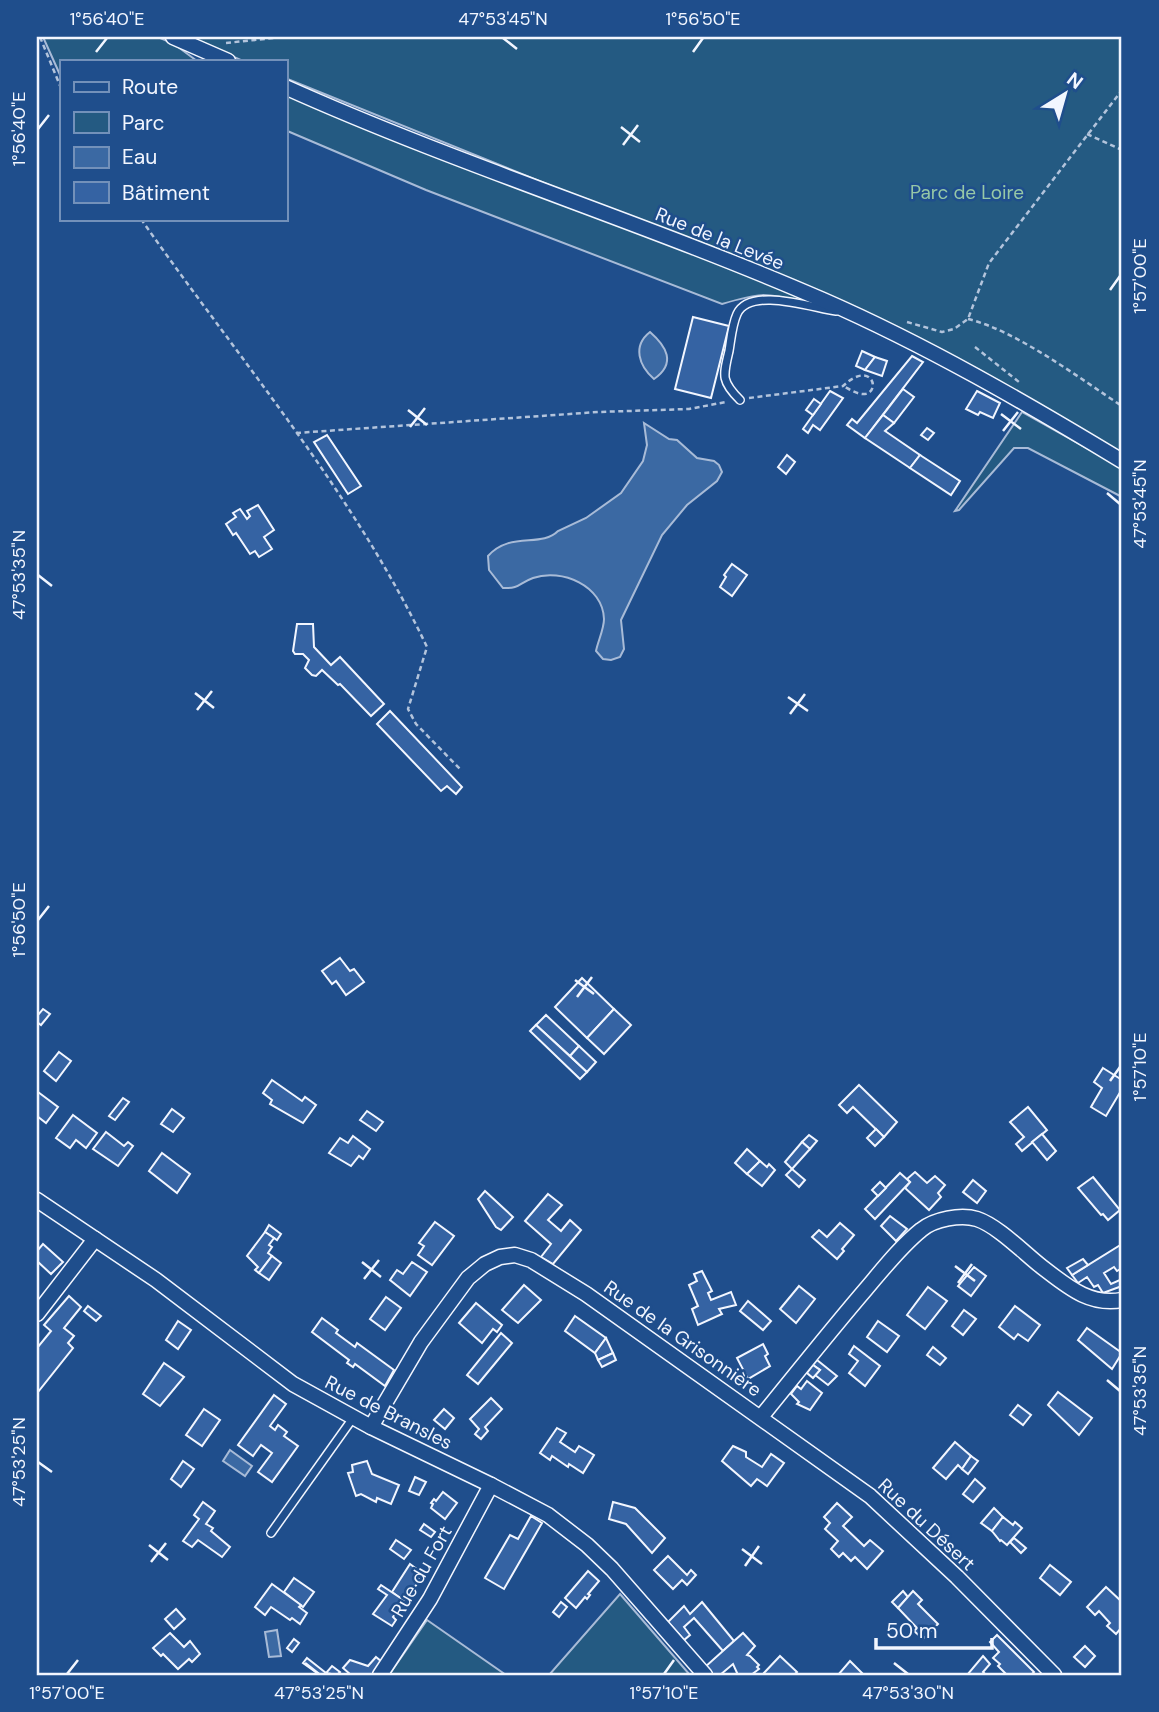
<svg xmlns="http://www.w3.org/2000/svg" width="1159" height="1712" font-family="'DM Sans',sans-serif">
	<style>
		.green { fill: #245a82; stroke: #a8bbd7; stroke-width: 2 }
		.water { fill: #3b69a3; stroke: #a8bbd7; stroke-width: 2 }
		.building { fill: #3563a3; stroke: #f2f6ff; stroke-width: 2 }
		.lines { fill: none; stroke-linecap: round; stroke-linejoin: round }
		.lane-casing { stroke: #f2f6ff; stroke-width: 10 }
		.street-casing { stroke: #f2f6ff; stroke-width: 17 }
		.path { stroke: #b3c4dc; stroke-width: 2.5; stroke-dasharray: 5 3.5; stroke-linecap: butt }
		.lane { stroke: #1f4e8c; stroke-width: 7 }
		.street { stroke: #1f4e8c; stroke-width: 14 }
		.ticks { fill: none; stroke: #f2f6ff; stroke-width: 2.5 }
		.labels { text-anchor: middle; stroke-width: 5; stroke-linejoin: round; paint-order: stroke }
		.park-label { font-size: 19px; fill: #97c8a6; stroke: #1f4e8c }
		.street-label { font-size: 19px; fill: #f2f6ff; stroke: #1f4e8c }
		.neatline { fill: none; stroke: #f2f6ff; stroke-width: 2.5 }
		.ticks-label { font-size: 18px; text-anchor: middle; fill: #f2f6ff }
	</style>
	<rect width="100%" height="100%" fill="#1f4e8c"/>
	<g class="green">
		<path d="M43,37H158L174,44L197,61H61V77Z"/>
		<path d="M188,37H1122V453L1061,418L851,307L285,78V61H243Z"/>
		<path d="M285,93L670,242L805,299L802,302C764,292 759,293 722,304L426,190L285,130Z"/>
		<path d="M1022,412L1122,468V497L1028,448H1014L959,510L955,511Z"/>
		<path d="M620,1594L690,1675H549Z"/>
		<path d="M427,1620L506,1675H389Z"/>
	</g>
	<g class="water">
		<path d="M650,332C666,346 677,363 654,379C639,366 632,346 650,332Z"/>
		<path d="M644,423L669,439L677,440L697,458L714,461L719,465L722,472L717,481L687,505L662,535L621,620L624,649L620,657L611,660L603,659L596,651C598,641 604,629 604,619C603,586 562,568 533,578C519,583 520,589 503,588L489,570L488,556C510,531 541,548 558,531L586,518L621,493L643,461L647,445Z"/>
		<path d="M230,1450L252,1466L245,1476L223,1461Z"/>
		<path d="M277,1630L281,1656L269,1657L265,1632Z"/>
	</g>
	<g class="building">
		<path d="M693,317L729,326L711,398L675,389Z"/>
		<path d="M862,351L875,357L865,370L856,366Z"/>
		<path d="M912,356L923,362L865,438L847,425L852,419L857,423Z"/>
		<path d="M875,357L887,361L882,376L865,370Z"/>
		<path d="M903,389L914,397L894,423L883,415Z"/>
		<path d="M830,391L843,398L820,430L813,425L808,433L803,429Z"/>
		<path d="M977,391L1000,403L993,418L980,412L978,415L966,409Z"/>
		<path d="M814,399L821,404L813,415L806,410Z"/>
		<path d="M883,415L894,423L885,431L920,455L910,468L865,438Z"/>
		<path d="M927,428L934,433L928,440L921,435Z"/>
		<path d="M327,435L361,486L348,494L314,442Z"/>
		<path d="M787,455L795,462L786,474L778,467Z"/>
		<path d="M920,455L960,481L951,495L910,468Z"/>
		<path d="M258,505L274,530L264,537L272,549L259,557L255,551L250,554L236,533L233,535L226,524L236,517L233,513L240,509L247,519L250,516L247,511Z"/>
		<path d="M732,564L747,575L732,596L720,587L726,577L724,575Z"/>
		<path d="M297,624H313L314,647L331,665L340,657L384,704L371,716L340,684L338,685L322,670L316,676L312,675L305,668L309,660L303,654H295L293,651Z"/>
		<path d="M390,711L462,787L456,794L447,786L441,791L377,724Z"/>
		<path d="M340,958L350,971L354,969L364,982L346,995L336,981L332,984L322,971Z"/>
		<path d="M582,978L614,1009L587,1038L555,1007Z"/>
		<path d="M43,1009L50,1014L41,1025L37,1022V1016Z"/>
		<path d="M614,1009L631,1025L604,1054L587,1038Z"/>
		<path d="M546,1015L579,1046L570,1056L536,1025Z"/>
		<path d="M536,1025L587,1072L580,1079L530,1031Z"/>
		<path d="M579,1046L596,1062L587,1072L570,1056Z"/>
		<path d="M59,1052L71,1061L56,1081L44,1071Z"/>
		<path d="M1103,1068L1122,1080V1089L1106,1116L1091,1107L1102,1088L1094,1082Z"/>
		<path d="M272,1080L302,1101L305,1097L316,1105L303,1123L270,1104L272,1100L263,1093Z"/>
		<path d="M859,1085L897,1122L884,1137L853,1107L847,1113L839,1105Z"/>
		<path d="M38,1092L58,1107L46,1123L37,1116Z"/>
		<path d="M123,1098L129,1102L115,1120L109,1116Z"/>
		<path d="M1028,1107L1047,1130L1022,1151L1016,1144L1024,1137L1010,1122Z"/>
		<path d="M172,1109L184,1118L173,1132L161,1124Z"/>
		<path d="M367,1111L383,1122L376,1131L360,1120Z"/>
		<path d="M73,1115L97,1133L86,1148L76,1140L70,1148L56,1138Z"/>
		<path d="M876,1129L884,1137L875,1146L867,1138Z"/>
		<path d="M106,1132L124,1146L128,1142L133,1146L118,1166L93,1149Z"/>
		<path d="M1042,1134L1056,1151L1047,1160L1032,1142Z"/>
		<path d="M809,1135L817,1141L810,1149L802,1142Z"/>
		<path d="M353,1136L370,1149L363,1159L359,1156L351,1166L329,1153L340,1138L348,1143Z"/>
		<path d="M802,1142L810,1149L792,1169L785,1162Z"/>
		<path d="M747,1149L760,1161L747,1174L735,1163Z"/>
		<path d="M162,1153L190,1174L177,1193L149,1171Z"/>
		<path d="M760,1161L767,1167L769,1164L775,1170L762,1186L747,1174Z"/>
		<path d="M792,1169L805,1180L799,1187L786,1175Z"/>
		<path d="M915,1172L927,1183L935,1176L945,1185L938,1193L941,1197L929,1210L905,1188L910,1182L907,1179Z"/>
		<path d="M900,1173L910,1182L875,1219L865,1209Z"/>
		<path d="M1093,1177L1120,1210L1108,1220L1103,1214L1101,1215L1078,1188Z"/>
		<path d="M973,1180L986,1191L977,1203L963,1192Z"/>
		<path d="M880,1182L886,1188L878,1196L872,1190Z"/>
		<path d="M485,1191L513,1217L501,1230L496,1227L478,1199Z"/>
		<path d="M548,1194L562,1205L548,1220L561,1231L570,1220L581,1230L553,1264L541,1257L551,1244L525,1221Z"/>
		<path d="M890,1216L907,1229L896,1241L881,1226Z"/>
		<path d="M435,1222L454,1236L432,1265L418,1255L424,1246L419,1243Z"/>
		<path d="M840,1223L854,1235L842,1249L844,1251L837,1259L812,1237L819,1230L827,1237Z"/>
		<path d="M269,1225L281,1234L277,1240L265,1232Z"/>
		<path d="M265,1232L274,1238L269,1245L272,1247L268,1253L272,1256L259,1273L255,1270L258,1267L247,1256Z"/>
		<path d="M43,1244L63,1262L51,1274L37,1261V1251Z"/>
		<path d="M1122,1244V1268L1117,1271L1114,1267L1104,1273L1111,1284L1122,1279V1286L1103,1293L1098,1285L1094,1287L1087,1277L1078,1283L1072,1275Z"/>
		<path d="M272,1256L281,1263L269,1280L259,1273Z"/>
		<path d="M1083,1259L1088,1265L1072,1275L1067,1268Z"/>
		<path d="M412,1262L427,1272L410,1296L390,1280L397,1270L403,1274Z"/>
		<path d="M974,1267L986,1276L971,1296L958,1286Z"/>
		<path d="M702,1271L712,1291L708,1293L711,1300L731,1292L736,1305L719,1309L722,1314L698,1325L692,1309L698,1306L689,1285L697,1281L694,1274Z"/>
		<path d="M524,1285L541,1300L518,1323L502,1310Z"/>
		<path d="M799,1286L815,1299L796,1323L780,1309Z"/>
		<path d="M928,1287L947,1301L925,1329L907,1315Z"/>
		<path d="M69,1296L81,1307L64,1328L74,1336L68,1343L73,1348L38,1392L37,1348L51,1331L44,1325Z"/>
		<path d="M386,1297L401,1308L385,1330L370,1319Z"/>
		<path d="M748,1301L771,1321L763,1330L740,1311Z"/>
		<path d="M476,1303L502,1325L497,1332L493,1329L482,1343L459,1323Z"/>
		<path d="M88,1306L101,1316L96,1321L84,1311Z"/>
		<path d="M1015,1306L1040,1325L1028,1341L1018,1334L1014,1339L999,1327Z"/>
		<path d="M964,1310L976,1319L963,1335L952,1326Z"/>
		<path d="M575,1316L606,1338L595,1353L565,1331Z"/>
		<path d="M322,1318L338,1330L336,1333L355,1347L357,1343L394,1370L385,1386L355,1364L353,1367L347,1363L349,1360L312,1332Z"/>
		<path d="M178,1321L191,1330L178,1349L166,1340Z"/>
		<path d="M878,1321L899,1336L887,1352L867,1337Z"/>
		<path d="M1087,1328L1122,1353L1112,1369L1078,1340Z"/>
		<path d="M501,1333L512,1343L478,1384L467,1375Z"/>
		<path d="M606,1338L613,1353L598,1360L595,1353Z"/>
		<path d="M763,1344L768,1354L765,1356L770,1366L748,1379L737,1358Z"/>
		<path d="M854,1346L880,1366L865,1386L849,1373L858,1361L849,1354Z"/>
		<path d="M933,1347L946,1358L940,1365L927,1355Z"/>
		<path d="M613,1353L616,1360L602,1367L598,1360Z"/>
		<path d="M817,1360L837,1376L828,1385L815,1375L820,1370L813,1365Z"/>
		<path d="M164,1363L184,1377L160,1406L143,1394Z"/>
		<path d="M813,1365L820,1370L813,1378L807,1373Z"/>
		<path d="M807,1381L822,1393L810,1410L797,1404L799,1402L791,1394L797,1386L801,1389Z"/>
		<path d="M1058,1392L1092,1418L1079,1435L1048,1405Z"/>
		<path d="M274,1395L286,1404L270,1426L275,1430L278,1425L287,1432L284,1436L298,1446L272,1482L258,1472L272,1453L261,1445L253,1456L238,1445Z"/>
		<path d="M491,1398L502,1409L485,1427L488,1431L481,1439L475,1434L479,1429L470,1419Z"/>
		<path d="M1018,1405L1031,1415L1023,1425L1010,1415Z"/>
		<path d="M204,1409L220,1420L202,1446L186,1435Z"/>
		<path d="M444,1409L454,1418L445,1429L434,1420Z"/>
		<path d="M557,1428L566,1433L560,1442L575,1452L579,1446L594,1455L583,1473L569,1464L568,1467L552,1456L550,1460L540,1453Z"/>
		<path d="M955,1442L971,1456L962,1469L958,1465L946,1479L933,1468Z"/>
		<path d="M733,1446L746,1452V1457L762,1467L771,1454L784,1463L767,1486L757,1479L751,1486L722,1461Z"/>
		<path d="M971,1456L978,1461L968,1474L962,1469Z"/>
		<path d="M183,1461L194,1469L181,1487L171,1479Z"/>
		<path d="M367,1461L372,1474L399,1485L391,1504L377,1498L376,1502L361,1494L356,1496L348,1473L353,1472L352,1465Z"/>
		<path d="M415,1477L426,1482L419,1495L409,1491Z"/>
		<path d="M975,1479L985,1488L973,1502L963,1494Z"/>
		<path d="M443,1492L457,1503L445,1519L431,1508L433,1504L431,1503L434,1499L436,1501Z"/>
		<path d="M203,1502L215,1511L206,1524L213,1528L211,1531L230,1547L222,1557L198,1540L192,1547L183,1541L199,1519L194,1515Z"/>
		<path d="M613,1502L635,1508L665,1538L652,1553L626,1524L609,1519Z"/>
		<path d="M837,1503L852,1517L843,1526L864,1546L870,1540L883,1551L867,1569L855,1557L851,1561L843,1553L839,1557L831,1549L838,1541L825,1529L830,1523L824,1517Z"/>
		<path d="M994,1508L1003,1517L992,1531L981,1523Z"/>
		<path d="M531,1516L542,1523L504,1589L485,1578L510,1535L518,1539Z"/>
		<path d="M1003,1517L1013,1525L1015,1522L1022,1528L1007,1545L1001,1540L1000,1541L992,1531Z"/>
		<path d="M424,1524L435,1532L431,1537L420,1530Z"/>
		<path d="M1014,1538L1026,1548L1021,1553L1010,1542Z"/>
		<path d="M396,1540L411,1550L404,1559L390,1549Z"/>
		<path d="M668,1556L687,1575L691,1570L696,1575L687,1585L682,1580L673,1589L654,1570Z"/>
		<path d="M410,1564L418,1570L414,1576L420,1580L404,1601L392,1592Z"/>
		<path d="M1050,1565L1071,1582L1060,1595L1040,1578Z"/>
		<path d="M588,1571L599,1581L588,1594L590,1595L587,1599L585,1597L576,1608L565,1598Z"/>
		<path d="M294,1578L314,1592L303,1607L284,1592Z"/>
		<path d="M272,1584L301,1605L299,1607L307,1613L300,1624L292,1618L290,1620L271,1607L265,1615L255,1607Z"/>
		<path d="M381,1585L402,1599L398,1605L400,1607L393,1617L396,1620L392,1626L373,1614L387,1595L378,1589Z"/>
		<path d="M1106,1587L1122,1602V1627L1116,1634L1107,1626L1110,1623L1099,1611L1095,1615L1087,1607Z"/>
		<path d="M903,1591L908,1597L898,1608L892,1602Z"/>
		<path d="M913,1591L922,1600L918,1604L938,1624L923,1639L914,1631L917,1628L898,1608Z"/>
		<path d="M561,1602L567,1607L559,1617L553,1612Z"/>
		<path d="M702,1602L734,1641L723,1651L694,1618L684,1627L690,1635L684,1640L668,1622L684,1606L690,1614Z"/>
		<path d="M176,1609L185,1619L174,1629L165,1619Z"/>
		<path d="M170,1633L184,1647L190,1641L200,1654L192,1662L189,1659L178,1669L163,1654L161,1656L153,1648Z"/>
		<path d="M743,1633L755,1646L747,1655L750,1656L759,1665L757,1667L759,1669L751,1675H738L733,1664L720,1675H712L705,1667Z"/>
		<path d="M997,1635L1034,1672L1031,1675H1007L998,1666L1000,1664L993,1658L999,1652L990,1642Z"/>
		<path d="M294,1639L299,1643L292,1652L287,1648Z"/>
		<path d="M1085,1646L1095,1656L1085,1667L1074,1657Z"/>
		<path d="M780,1656L797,1672L794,1675H765L763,1674Z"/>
		<path d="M983,1656L990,1664L983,1672L985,1674L967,1675Z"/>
		<path d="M376,1657L382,1662L372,1675H351L343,1668L350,1660L368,1666Z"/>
		<path d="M307,1658L326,1673L328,1675H315L317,1673L303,1663Z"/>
		<path d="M850,1661L862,1673L860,1675H838Z"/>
		<path d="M332,1666L340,1672L337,1675L326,1673Z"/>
	</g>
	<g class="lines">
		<g class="lane-casing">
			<g id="lane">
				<path d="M740,400C721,381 723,376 729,351C731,339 732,325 737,314C750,286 813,308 836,311"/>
				<path d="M271,1533L353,1418"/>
			</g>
		</g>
		<g class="street-casing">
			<g id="street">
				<path d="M173,37L228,61"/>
				<path d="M285,87C461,166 646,223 823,300C926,345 1026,403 1122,461"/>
				<path d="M37,1200L156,1280L293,1384L371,1427L491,1485L548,1515L587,1545L612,1569L705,1675"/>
				<path d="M37,1314L95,1239"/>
				<path d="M761,1417C796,1374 830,1331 866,1289C883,1269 901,1246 921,1230C934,1219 961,1214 977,1219C998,1226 1024,1253 1042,1267C1067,1286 1089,1306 1122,1300"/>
				<path d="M371,1427L421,1342L468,1278L485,1264L500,1257L515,1255L531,1260L586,1294L870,1496L957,1577L1054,1675"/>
				<path d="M380,1675L430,1599L491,1485"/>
			</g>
		</g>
		<g class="path">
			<path d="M40,37L61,88"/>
			<path d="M226,43L284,37"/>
			<path d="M1087,134L1122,150"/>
			<path d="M141,219C239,359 353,492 427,647L408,709L416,724L460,769"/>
			<path d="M968,319C1017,331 1079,378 1122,406"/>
			<path d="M907,322L942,332L954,329L968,319L989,263L1122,90"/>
			<path d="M975,347L1019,382"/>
			<path d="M749,398L843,386C872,359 881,392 865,394C858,395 849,389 843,386"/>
			<path d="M296,433L598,412L689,409L726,402"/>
		</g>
		<use href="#lane" class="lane"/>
		<use href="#street" class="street"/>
	</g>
	<path class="ticks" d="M503,38L517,49M96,52L107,38M693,52L703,38M621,127L640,142M38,129L49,115M623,145L638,125M1110,290L1120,276M408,410L427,425M1001,414L1021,429M410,427L425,408M1003,431L1018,412M1107,493L1120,504M38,575L52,586M195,693L214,708M788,697L808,711M197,710L212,691M790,714L805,694M38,920L49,906M575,980L594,994M577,997L592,977M1110,1081L1120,1067M362,1262L381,1277M955,1266L975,1281M364,1279L379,1260M958,1283L972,1264M1107,1380L1120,1391M38,1462L52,1472M149,1545L168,1560M742,1549L762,1564M151,1562L166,1543M745,1566L759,1546M305,1663L319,1674M894,1663L908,1674M67,1674L78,1660M664,1674L674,1660"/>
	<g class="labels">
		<g class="park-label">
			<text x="967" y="199">Parc de Loire</text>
		</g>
		<g class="street-label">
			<text transform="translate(720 238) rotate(22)" y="7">Rue de la Levée</text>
			<text transform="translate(683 1338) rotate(35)" y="7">Rue de la Grisonnière</text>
			<text transform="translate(389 1412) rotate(27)" y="7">Rue de Bransles</text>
			<text transform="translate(927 1524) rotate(43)" y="7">Rue du Désert</text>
			<text transform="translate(421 1571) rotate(-60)" y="7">Rue du Fort</text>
		</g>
	</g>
	<rect width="1159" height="1712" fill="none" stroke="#1f4e8c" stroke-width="77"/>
	<rect x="60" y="60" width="228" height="161" fill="#1f4e8c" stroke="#7391ba" stroke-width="2"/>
	<rect x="74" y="82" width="35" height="10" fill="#1f4e8c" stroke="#7391ba" stroke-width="2"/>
	<text x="122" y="94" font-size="21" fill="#f2f6ff">Route</text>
	<rect x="74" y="112" width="35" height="21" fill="#245a82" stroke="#7391ba" stroke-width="2"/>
	<text x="122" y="130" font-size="21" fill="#f2f6ff">Parc</text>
	<rect x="74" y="147" width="35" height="21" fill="#3b69a3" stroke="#7391ba" stroke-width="2"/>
	<text x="122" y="164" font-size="21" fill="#f2f6ff">Eau</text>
	<rect x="74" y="182" width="35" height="21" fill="#3563a3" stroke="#7391ba" stroke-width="2"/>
	<text x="122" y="200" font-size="21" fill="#f2f6ff">Bâtiment</text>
	<g transform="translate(1065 94) rotate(37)" stroke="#1f4e8c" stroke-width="5" paint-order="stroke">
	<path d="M0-5L12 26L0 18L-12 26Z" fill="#f2f6ff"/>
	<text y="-10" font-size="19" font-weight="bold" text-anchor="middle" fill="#f2f6ff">N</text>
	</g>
	<path d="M876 1638v10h116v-10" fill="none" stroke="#f2f6ff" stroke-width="3.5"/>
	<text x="886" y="1638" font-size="21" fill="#f2f6ff" stroke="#1f4e8c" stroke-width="5" paint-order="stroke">50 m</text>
	<rect x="38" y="38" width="1082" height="1636" class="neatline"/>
	<g class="ticks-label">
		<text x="107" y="25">1°56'40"E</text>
		<text x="503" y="25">47°53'45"N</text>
		<text x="703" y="25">1°56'50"E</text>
		<text transform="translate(19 129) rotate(-90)" y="6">1°56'40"E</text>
		<text transform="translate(1140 276) rotate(-90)" y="6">1°57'00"E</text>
		<text transform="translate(1140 504) rotate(-90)" y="6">47°53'45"N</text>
		<text transform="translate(19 575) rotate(-90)" y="6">47°53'35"N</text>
		<text transform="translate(19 920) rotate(-90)" y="6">1°56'50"E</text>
		<text transform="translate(1140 1067) rotate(-90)" y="6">1°57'10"E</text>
		<text transform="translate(1140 1391) rotate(-90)" y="6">47°53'35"N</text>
		<text transform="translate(19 1462) rotate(-90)" y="6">47°53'25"N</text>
		<text x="67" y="1699">1°57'00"E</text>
		<text x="319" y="1699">47°53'25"N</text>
		<text x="664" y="1699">1°57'10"E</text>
		<text x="908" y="1699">47°53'30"N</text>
	</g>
</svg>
